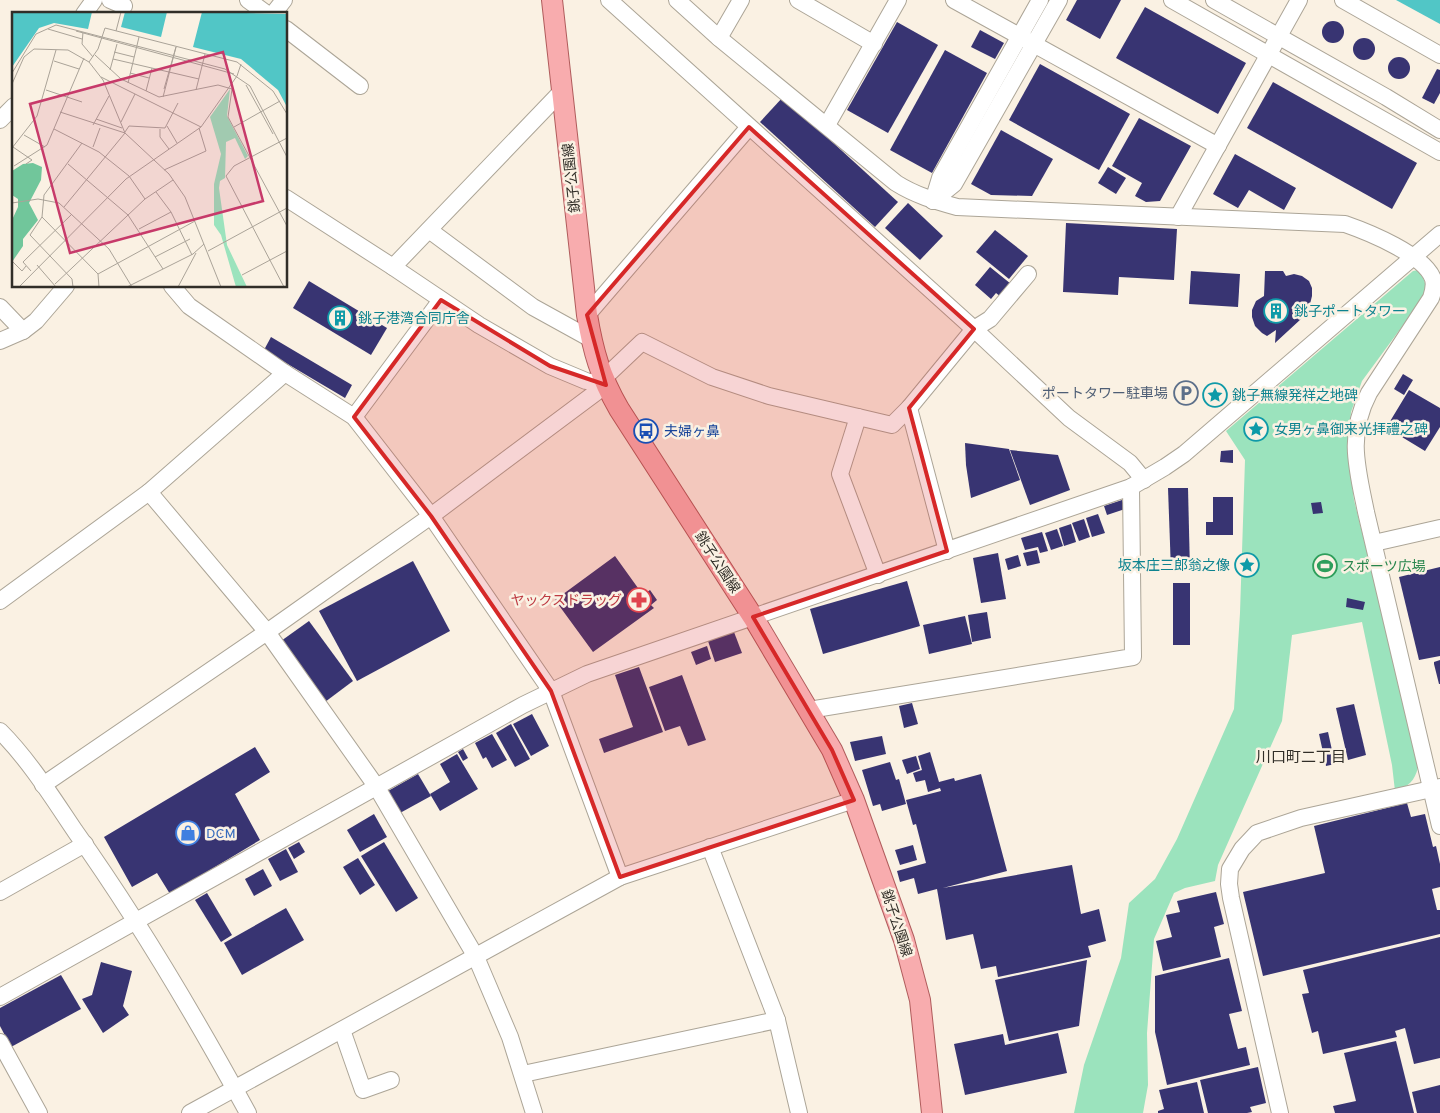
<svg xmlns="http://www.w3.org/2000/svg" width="1440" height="1113" font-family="Overpass,'Noto Sans JP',sans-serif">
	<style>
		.green { fill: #9be3bd }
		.water { fill: #51c6c6 }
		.building { fill: #383472 }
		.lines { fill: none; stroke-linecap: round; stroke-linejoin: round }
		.minor-casing { stroke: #aca597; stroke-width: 18 }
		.major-casing { stroke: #b05c5c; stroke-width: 22 }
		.minor { stroke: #fff; stroke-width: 16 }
		.major { stroke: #f8acae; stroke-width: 20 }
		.marked { fill: #d62828; fill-opacity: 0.2; stroke: #d62828; stroke-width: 4; stroke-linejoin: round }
		.labels { text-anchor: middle; stroke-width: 5; stroke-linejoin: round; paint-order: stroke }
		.street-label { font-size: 14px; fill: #312e28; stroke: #faf1e3 }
		.culture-label { font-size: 14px; fill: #0d838f; stroke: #faf1e3; text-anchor: start }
		.service-label { font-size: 14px; fill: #4e5e75; stroke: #faf1e3; text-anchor: end }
		.transit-label { font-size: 14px; fill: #164399; stroke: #faf1e3; text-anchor: start }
		.leisure-label { font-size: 14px; fill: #27864d; stroke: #faf1e3; text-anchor: start }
		.health-label { font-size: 14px; fill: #be3a42; stroke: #faf1e3; text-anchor: end }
		.shop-label { font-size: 14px; fill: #366cbe; stroke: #faf1e3; text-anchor: start }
		.neighbourhood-label { font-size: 15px; fill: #312e28; stroke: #faf1e3 }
		.inset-road { fill: none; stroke: #aaa398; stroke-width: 1 }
		.view { fill: #c73a6a; fill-opacity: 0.15; stroke: #c73a6a; stroke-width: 2.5 }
		.inset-edge { fill: none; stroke: #312e28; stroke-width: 2.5 }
	</style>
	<rect width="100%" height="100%" fill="#faf1e3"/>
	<path class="green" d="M1418,270C1426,281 1427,285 1423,298L1362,381L1351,412L1348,452L1354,500L1403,697L1418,767C1415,781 1408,787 1395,791L1392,765L1362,622L1292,635L1282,721L1218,865L1215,881L1185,888L1174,893L1154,939L1147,1033L1148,1085L1143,1113H1074L1084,1065L1121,958L1129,903L1155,879L1177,839L1234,709L1240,613L1245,460L1226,431L1413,271Z"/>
	<path class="water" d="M1396,0H1440V24Z"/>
	<g class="building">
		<path d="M1077,0H1121L1100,39L1066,20Z"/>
		<path d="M1145,7L1246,63L1218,114L1116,58Z"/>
		<circle cx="1333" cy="32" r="11"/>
		<path d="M897,22L938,45L888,133L847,110Z"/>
		<path d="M980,30L1004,43L995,59L971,47Z"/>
		<circle cx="1364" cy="49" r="11"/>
		<path d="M945,50L987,73L932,173L890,150Z"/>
		<circle cx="1399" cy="68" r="11"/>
		<path d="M1040,64L1130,114L1099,170L1009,120Z"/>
		<path d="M1437,69L1440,70V93L1434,104L1422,98Z"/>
		<path d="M1273,82L1417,163L1392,209L1247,128Z"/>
		<path d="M783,97L898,202L875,227L760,122Z"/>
		<path d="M1139,118L1191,146L1160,201L1146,202L1135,196L1142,183L1112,166Z"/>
		<path d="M1001,130L1053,159L1032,196L991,195L971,184Z"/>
		<path d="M1235,154L1296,188L1284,210L1249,190L1238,208L1213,194Z"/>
		<path d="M1108,167L1126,178L1116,194L1098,183Z"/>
		<path d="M908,203L943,236L920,260L885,228Z"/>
		<path d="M1066,223L1177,229L1174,280L1119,277L1118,295L1063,292Z"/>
		<path d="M995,230L1028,256L1009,279L976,252Z"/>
		<path d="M990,267L1011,284L1001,297L996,293L991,299L975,285Z"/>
		<path d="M1191,271L1240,274L1238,307L1189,304Z"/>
		<path d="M1265,271H1283L1286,276L1294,274L1302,276L1309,281L1312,288V296L1310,304L1314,307L1275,343L1276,330L1267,336L1262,333L1255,326L1252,317V310L1256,301L1264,296Z"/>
		<path d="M309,281L387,328L371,355L293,308Z"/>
		<path d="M271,337L352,385L345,398L264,350Z"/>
		<path d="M1403,374L1413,380L1404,395L1394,389Z"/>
		<path d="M1409,390L1440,408V427L1425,451L1392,431L1394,426L1389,423Z"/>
		<path d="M965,443L1009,449L1020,480L971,498L966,465Z"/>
		<path d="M1010,450L1058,455L1070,490L1030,505Z"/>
		<path d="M1233,450V463L1220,462L1221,451Z"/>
		<path d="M1168,488H1188L1190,571H1171Z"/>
		<path d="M1213,497H1233V535H1206V522H1213Z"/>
		<path d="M1122,500L1125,509L1107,515L1104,506Z"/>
		<path d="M1321,502L1323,513L1313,514L1311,503Z"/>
		<path d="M1098,514L1105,533L1092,537L1086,518Z"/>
		<path d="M1084,519L1090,537L1079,541L1072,523Z"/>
		<path d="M1071,524L1076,542L1064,546L1059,528Z"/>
		<path d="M1057,529L1063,546L1051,550L1045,533Z"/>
		<path d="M1042,532L1048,551L1040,553L1038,547L1025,550L1021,538Z"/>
		<path d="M1037,550L1040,563L1027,566L1023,553Z"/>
		<path d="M998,553L1006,599L981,603L973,558Z"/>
		<path d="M1018,555L1021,566L1008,570L1005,559Z"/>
		<path d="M615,556L643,595L650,590L657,600L651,605L654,608L593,652L555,600Z"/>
		<path d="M413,561L450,631L357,681L319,611Z"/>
		<path d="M1440,567V656L1419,660L1399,577Z"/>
		<path d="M907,581L920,626L823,654L810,609Z"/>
		<rect x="1173" y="583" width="17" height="62"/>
		<path d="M1347,598L1365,602L1363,610L1346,607Z"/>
		<path d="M987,612L991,638L972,642L968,615Z"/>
		<path d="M965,616L972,644L929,654L923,625Z"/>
		<path d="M309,621L353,681L325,702L281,641Z"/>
		<path d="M734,632L742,653L715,662L708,641Z"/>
		<path d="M707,646L711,659L696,665L691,652Z"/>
		<path d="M1440,660V684H1439L1434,664V662Z"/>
		<path d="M639,667L663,732L604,753L599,739L633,727L615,675Z"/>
		<path d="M682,675L706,740L688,746L680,726L665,731L649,687Z"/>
		<path d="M912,703L918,724L904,728L899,706Z"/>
		<path d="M1354,704L1366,755L1348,760L1336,708Z"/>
		<path d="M532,714L549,746L531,756L513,724Z"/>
		<path d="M511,724L530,759L515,767L496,733Z"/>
		<path d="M1328,732L1335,764L1326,766L1319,734Z"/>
		<path d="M492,734L507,760L492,768L486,757L483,759L475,743Z"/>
		<path d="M882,736L886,754L855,761L850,742Z"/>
		<path d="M255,747L270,772L235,794L260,840L170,894L157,873L132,887L104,837Z"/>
		<path d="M463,749L468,758L463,761L458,752Z"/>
		<path d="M930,752L939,782L954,778L955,781L981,774L1007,871L943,888L1072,865L1081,914L1099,909L1106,941L1088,946L1091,957L998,977L996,966L981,969L973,934L946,940L937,889L918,894L914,878L900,882L897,871L926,863L916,824L913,825L906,800L941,791L940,788L928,792L925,780L916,782L913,773L922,770L918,756Z"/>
		<path d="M457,754L478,789L440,811L430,794L450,782L440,764Z"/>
		<path d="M916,756L920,769L907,774L902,760Z"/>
		<path d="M890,762L896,780L899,779L906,804L882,811L880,804L873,806L862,770Z"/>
		<path d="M418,774L431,796L400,813L388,791Z"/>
		<path d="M1407,803L1411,817L1425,814L1433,847L1436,846L1440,864V887L1432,889L1437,910H1440V934L1263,976L1243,892L1325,873L1314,826Z"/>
		<path d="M374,814L387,837L360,852L347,830Z"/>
		<path d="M299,842L305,852L294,859L288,848Z"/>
		<path d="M384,842L418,898L396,912L361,856Z"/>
		<path d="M913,845L917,860L900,865L895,850Z"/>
		<path d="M286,849L298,872L280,881L268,859Z"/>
		<path d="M358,858L375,885L360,895L343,867Z"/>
		<path d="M263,869L272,886L254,896L245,879Z"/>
		<path d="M1216,892L1224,924L1214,927L1221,957L1163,971L1156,941L1172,937L1166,915L1180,912L1177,901Z"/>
		<path d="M207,893L232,935L221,942L195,900Z"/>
		<path d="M286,908L304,940L242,975L224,943Z"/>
		<path d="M1440,937V1058L1414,1064L1405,1028L1395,1031L1397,1037L1323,1054L1318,1031L1312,1033L1302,994L1309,993L1303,970Z"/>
		<path d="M1229,958L1242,1011L1229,1014L1238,1049L1246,1047L1250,1065L1167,1085L1155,1032V976Z"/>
		<path d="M1087,960L1079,1026L1009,1041L995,980Z"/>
		<path d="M101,962L132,971L123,1006L129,1015L103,1033L82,999L92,995Z"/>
		<path d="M61,975L81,1009L11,1047L0,1026V1008Z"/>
		<path d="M1058,1033L1067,1073L965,1095L954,1044L1003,1034L1005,1045Z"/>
		<path d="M1396,1041L1414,1113H1335L1333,1106L1356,1101L1344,1053Z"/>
		<path d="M1258,1067L1266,1103L1250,1107L1252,1112L1247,1113H1208L1200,1080Z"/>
		<path d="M1197,1082L1204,1113H1158V1111L1164,1109L1159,1090Z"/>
		<path d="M1440,1085V1113H1417L1412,1092Z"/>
	</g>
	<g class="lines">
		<g class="minor-casing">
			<g id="minor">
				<path d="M110,0L124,6"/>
				<path d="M248,0L267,14"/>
				<path d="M609,0L974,329L1069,418L1130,463L1144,480"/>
				<path d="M677,0L719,38L896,183C915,195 935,201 957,207L1345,224C1368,232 1425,255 1433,279C1435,286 1433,292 1431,298L1369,393C1347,435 1357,468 1366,512L1440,826"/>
				<path d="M798,0L874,44"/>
				<path d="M954,0L1218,146"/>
				<path d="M1172,0L1440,152"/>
				<path d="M1214,0L1386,97L1440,130"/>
				<path d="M1343,0L1440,55"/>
				<path d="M84,14L94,0"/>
				<path d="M273,14L284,0"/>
				<path d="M286,29L360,86"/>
				<path d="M719,38L741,0"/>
				<path d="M0,120L14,106"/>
				<path d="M827,125L898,0"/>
				<path d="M286,198L393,267L479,325L550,366L586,381L606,385"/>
				<path d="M933,201L954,184L1059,0"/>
				<path d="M933,201L940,178L1040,0"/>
				<path d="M1178,217L1299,0"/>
				<path d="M429,230L533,307L591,339"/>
				<path d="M393,267L562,91"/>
				<path d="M172,286L189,306L285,373L354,417L431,516L551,691L620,877"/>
				<path d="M0,307L23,331"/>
				<path d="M587,315L749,127"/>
				<path d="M0,341L23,331L36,321L66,286"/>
				<path d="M603,379L642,342L712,377L769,396L892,425L909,408L974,329L990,319L1028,274"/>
				<path d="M909,408L947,551"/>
				<path d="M354,417L441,300"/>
				<path d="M858,417L840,474L878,575"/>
				<path d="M149,492L267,632L376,786L476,957L510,1037L534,1113"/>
				<path d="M1374,543L1440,528"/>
				<path d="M0,601L149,492L285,373"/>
				<path d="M809,710L1133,657L1131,487"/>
				<path d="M0,731C29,760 52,797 75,831C139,921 195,1016 248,1113"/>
				<path d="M43,785L267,632L431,516L606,385"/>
				<path d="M710,847L777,1020L799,1113"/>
				<path d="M0,892L85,844"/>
				<path d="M0,997L523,705L587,674L1131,487L1165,467L1184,454L1440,234"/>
				<path d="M342,1030L363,1090L391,1080"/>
				<path d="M0,1042L39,1113"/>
				<path d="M523,1074L777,1020"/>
				<path d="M190,1113L620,877L854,800"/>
				<path d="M1280,1113L1231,898L1229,884L1230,869L1242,849L1257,833L1301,818L1440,787"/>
			</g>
		</g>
		<g class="major-casing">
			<path id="major" d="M552,0L587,315C593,351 600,376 619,409L753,617L832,750L854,800L904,940L920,1000L932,1113"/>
		</g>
		<use href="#minor" class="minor"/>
		<use href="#major" class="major"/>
	</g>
	<path class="marked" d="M749,127L974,329L909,408L947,551L753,617L832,750L854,800L620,877L551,691L431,516L354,417L441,300L550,366L606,385L587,315Z"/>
	<defs>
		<g id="building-ring" transform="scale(1.25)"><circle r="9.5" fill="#faf1e3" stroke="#0f9aa8" stroke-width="1.5"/><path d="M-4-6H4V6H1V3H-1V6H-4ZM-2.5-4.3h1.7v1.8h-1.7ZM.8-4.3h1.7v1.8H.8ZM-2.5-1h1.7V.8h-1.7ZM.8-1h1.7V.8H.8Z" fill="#0f9aa8"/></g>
		<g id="parking-ring" transform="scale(1.25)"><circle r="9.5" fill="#faf1e3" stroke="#5c6f8a" stroke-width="1.5"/><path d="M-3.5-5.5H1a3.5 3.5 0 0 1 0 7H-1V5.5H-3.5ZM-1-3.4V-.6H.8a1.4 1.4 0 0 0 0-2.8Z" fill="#5c6f8a"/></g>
		<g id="sight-ring" transform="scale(1.25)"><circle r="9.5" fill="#faf1e3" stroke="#0f9aa8" stroke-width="1.5"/><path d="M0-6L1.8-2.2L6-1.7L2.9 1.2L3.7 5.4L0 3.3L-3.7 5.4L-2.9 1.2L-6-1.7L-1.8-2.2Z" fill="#0f9aa8"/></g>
		<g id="bus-ring" transform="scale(1.25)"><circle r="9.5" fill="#faf1e3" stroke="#1a4fb4" stroke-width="1.5"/><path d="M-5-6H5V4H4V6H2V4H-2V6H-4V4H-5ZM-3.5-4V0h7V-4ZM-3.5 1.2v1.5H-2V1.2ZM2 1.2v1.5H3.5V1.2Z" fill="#1a4fb4"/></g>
		<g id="stadium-ring" transform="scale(1.25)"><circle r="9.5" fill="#faf1e3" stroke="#2e9e5b" stroke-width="1.5"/><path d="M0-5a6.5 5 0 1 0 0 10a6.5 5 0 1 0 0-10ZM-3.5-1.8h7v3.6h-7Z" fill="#2e9e5b"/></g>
		<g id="pharmacy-ring" transform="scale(1.25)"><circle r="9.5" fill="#faf1e3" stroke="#e0444e" stroke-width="1.5"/><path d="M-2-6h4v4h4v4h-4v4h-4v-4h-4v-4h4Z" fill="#e0444e"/></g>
		<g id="shop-ring" transform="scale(1.25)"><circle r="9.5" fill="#faf1e3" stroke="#3f7fe0" stroke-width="1.5"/><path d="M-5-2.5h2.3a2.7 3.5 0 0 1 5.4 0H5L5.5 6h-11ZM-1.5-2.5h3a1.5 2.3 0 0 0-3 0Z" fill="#3f7fe0"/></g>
	</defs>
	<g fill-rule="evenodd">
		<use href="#building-ring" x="1276" y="311"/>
		<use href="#building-ring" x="340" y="318"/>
		<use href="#parking-ring" x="1186" y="393"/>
		<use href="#sight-ring" x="1215" y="395"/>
		<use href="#sight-ring" x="1256" y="429"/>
		<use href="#bus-ring" x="646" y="431"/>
		<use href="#sight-ring" x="1247" y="565"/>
		<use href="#stadium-ring" x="1325" y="566"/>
		<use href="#pharmacy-ring" x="639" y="600"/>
		<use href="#shop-ring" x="188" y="833"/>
	</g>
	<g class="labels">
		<g class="street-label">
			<text transform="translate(571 178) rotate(-96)" y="5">銚子公園線</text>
			<text transform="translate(718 562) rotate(57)" y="5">銚子公園線</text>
			<text transform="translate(897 923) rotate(72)" y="5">銚子公園線</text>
		</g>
		<g class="culture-label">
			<text x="1294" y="316">銚子ポートタワー</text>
			<text x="358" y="323">銚子港湾合同庁舎</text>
			<text x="1232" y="400">銚子無線発祥之地碑</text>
			<text x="1274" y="434">女男ヶ鼻御来光拝禮之碑</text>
			<text x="1230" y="570" text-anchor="end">坂本庄三郎翁之像</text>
		</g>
		<g class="service-label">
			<text x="1168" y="398">ポートタワー駐車場</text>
		</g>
		<g class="transit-label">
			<text x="664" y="436">夫婦ヶ鼻</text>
		</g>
		<g class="leisure-label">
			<text x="1342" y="571">スポーツ広場</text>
		</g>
		<g class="health-label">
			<text x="622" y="605">ヤックスドラッグ</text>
		</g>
		<g class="shop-label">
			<text x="206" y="838">DCM</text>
		</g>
		<g class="neighbourhood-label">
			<text x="1301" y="762">川口町二丁目</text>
		</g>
	</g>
	<g transform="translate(12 12)">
		<rect width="275" height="275" fill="#faf1e3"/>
		<path d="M218,77L215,104L236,144L233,147L223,126L214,130L213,166L208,169L207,176L215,233L235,275H224L209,223L202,213V172L209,142L198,105Z" fill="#9be3bd"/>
		<path d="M21,151L30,155L29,168L17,191L26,208L11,227V234L0,250V208L6,195V187L0,183V159L11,152Z" fill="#71c69b"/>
		<path d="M0,0H80L76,17L42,11L27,16L0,55ZM113,0H155L149,25L109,15ZM190,0L275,2V95L266,78L229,47L181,35Z" fill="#51c6c6"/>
		<path class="inset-road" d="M36,17L70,27M64,19L222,62M104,19L109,0M71,20L70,32L81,45M102,40L122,45M83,43L109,67L147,85L206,73L220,77L216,105L275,214M101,47L187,67M42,49L67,57M77,50L86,37L93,16L225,50L261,79L275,102M98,58L105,32M0,61L24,22L44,13L213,57L238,74L275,145M118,61L137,66M89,65L189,115M116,71L127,25M0,72L12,45L22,37L56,38L77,50L91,68L113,121L157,162L173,185L209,275M234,73L261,122M152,77L164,35M34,78L70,90M184,78L193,42M134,79L140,56M151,85L164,35M48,100L113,121M84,107L110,116M109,110L123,82M81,113L97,84M155,114L165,131M222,115L268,89M42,117L87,140L117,164L133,187M148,117V125L157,137M113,120L117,114L153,116L166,91M12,123L33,135M1,135L20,148L14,152M81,135L88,116M0,136L25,104L44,38M56,152L116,203L151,257M2,154L35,133L72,46M152,158L194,139L187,116M144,180L159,200L180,243M0,191L26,187L47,191L97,237L120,275M52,195L113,121M30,205L86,262L87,275M127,217L159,200M196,239L275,196M143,245L178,227M1,250L10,259L14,254M25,253L44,275M19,259L11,250L60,202M86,262L183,209M230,263L275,239M43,272L133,187L161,168M7,275L114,167L189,115L225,64L229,52M61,275L60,267L18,223L30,205L32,183L70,131M115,275L181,242L192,232M166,275L184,241M272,275L214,164L222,154L275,126"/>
		<path class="view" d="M211,40L251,189L58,241L18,92Z"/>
		<rect width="275" height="275" class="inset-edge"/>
	</g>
</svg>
